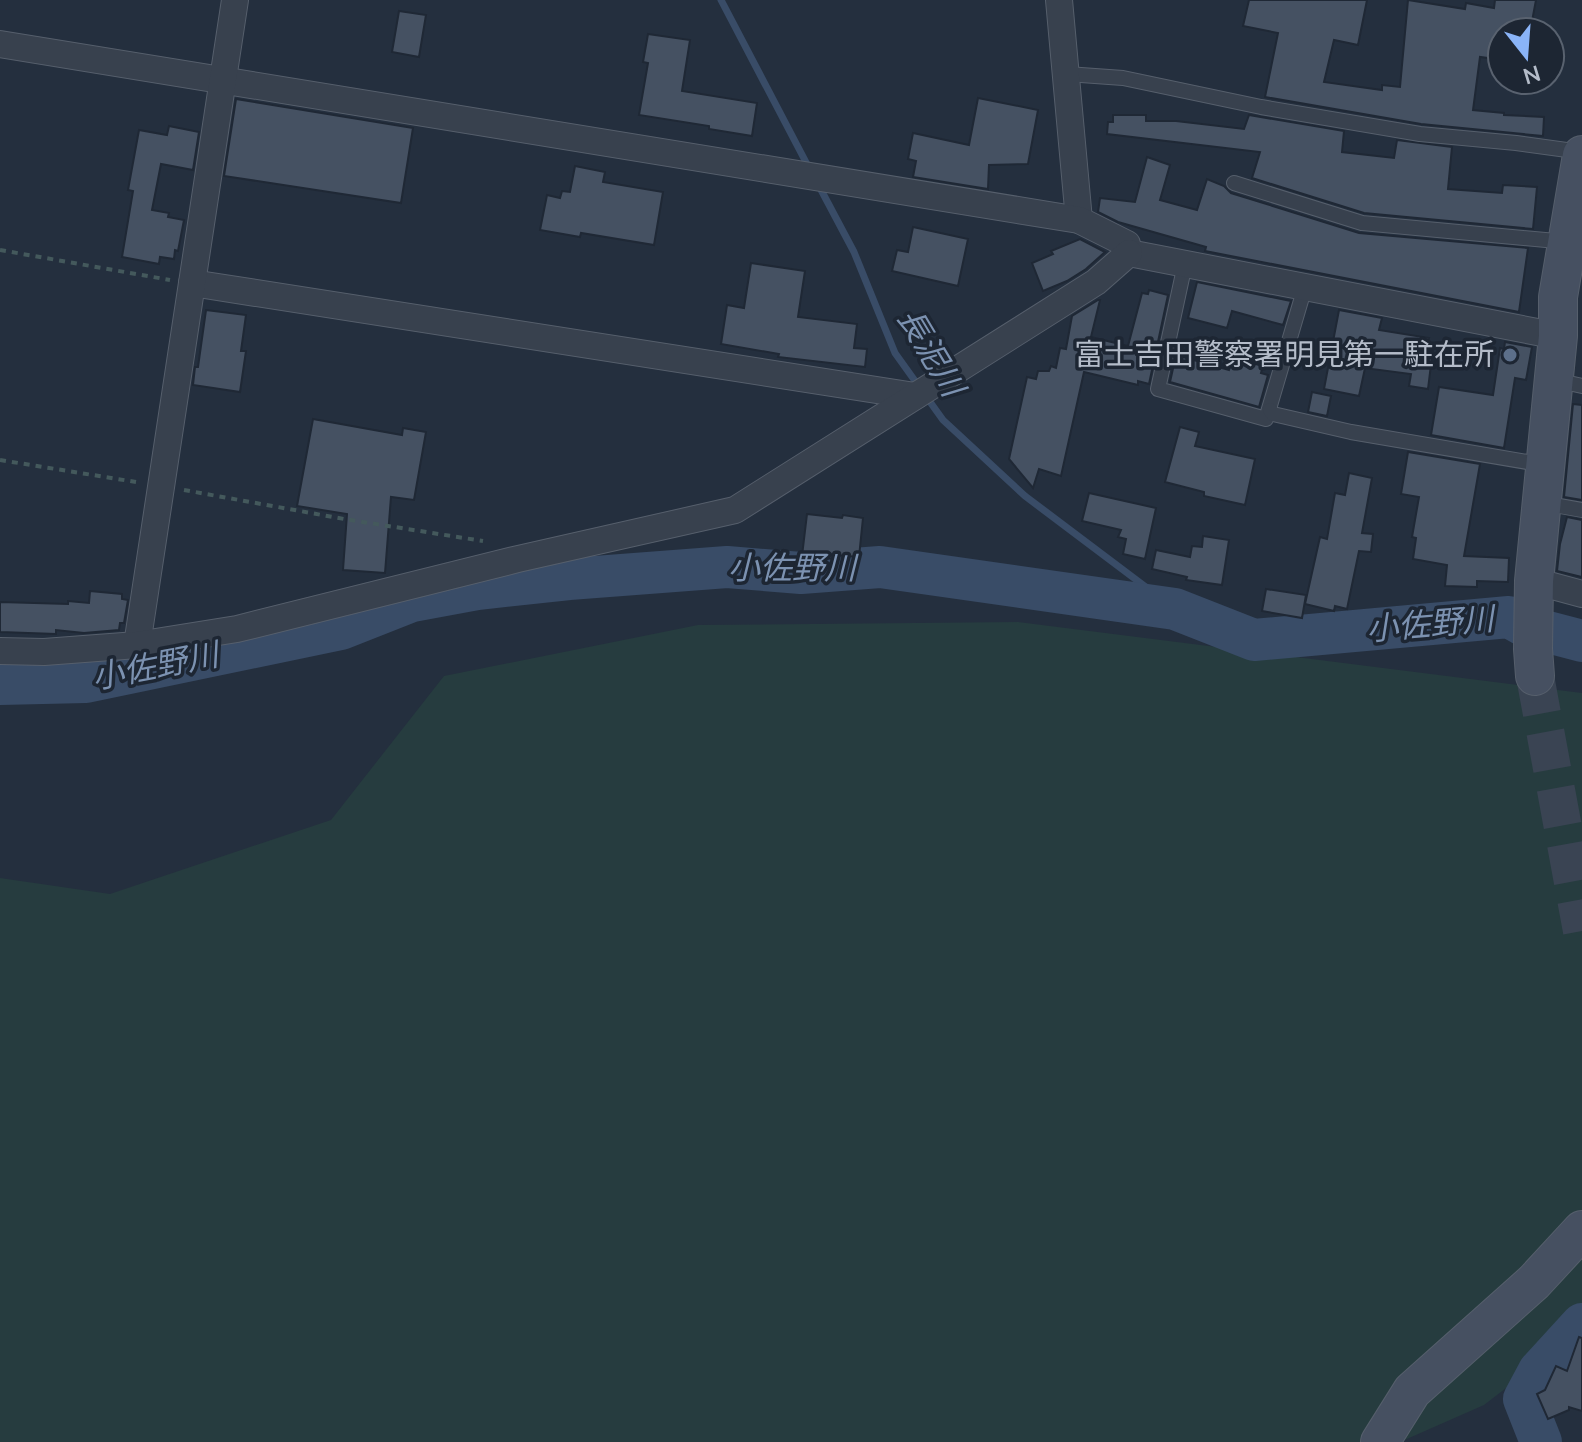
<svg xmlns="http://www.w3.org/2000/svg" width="1582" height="1442" font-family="Mulish,'Noto Sans JP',sans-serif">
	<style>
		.green { fill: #263c3f }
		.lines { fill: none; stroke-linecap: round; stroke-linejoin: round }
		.stream { stroke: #394c67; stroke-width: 7 }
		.river { stroke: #394c67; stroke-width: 42 }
		.building { fill: #455162; stroke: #1f2835; stroke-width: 2 }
		.secondary-tunnel { stroke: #3a4453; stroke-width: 38; stroke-dasharray: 38 19; stroke-linecap: butt }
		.lane-casing { stroke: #565f6c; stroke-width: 16 }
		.street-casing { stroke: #565f6c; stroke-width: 28 }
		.secondary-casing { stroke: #565f6c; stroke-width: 40 }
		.path { stroke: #44595c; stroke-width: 4; stroke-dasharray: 6 6; stroke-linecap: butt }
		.lane { stroke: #38414e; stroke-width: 14 }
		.street { stroke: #38414e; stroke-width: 26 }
		.secondary { stroke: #465061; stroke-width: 38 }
		.service-dot { fill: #5c6f8a; stroke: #1d2633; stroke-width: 3 }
		.labels { text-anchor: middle; stroke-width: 7; stroke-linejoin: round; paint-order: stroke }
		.poi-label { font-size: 30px; fill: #b4bcc9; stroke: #1d2633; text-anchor: end }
		.water-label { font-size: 32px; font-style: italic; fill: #7c92b1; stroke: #1d2633 }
	</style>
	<rect width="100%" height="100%" fill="#242f3e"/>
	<path class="green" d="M1018,622L1582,693V1330L1484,1405L1400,1442H0V878L110,894L331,820L444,676L698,625Z"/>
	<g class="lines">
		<g class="stream">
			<path d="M721,0L809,168"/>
			<path d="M819,186L854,252L895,353L943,420L1025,496L1175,609"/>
		</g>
		<g class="river">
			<path d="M0,684L86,682L341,629L412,601L477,589L569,579L727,567L801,573L880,567L1175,609L1254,640L1509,617L1525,626L1582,641"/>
			<path d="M1541,1442L1524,1399L1539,1371L1582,1324"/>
		</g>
	</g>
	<g class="building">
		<path d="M1249,0H1367L1358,45L1334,40L1324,82L1382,90V85L1400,87L1408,0L1465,9L1466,3L1494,8L1495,0H1536L1530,32H1502V60L1480,57L1473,110L1504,113V115L1544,117L1543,136L1421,124L1265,97L1278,33L1243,26Z"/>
		<path d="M399,11L426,15L419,57L392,52Z"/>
		<path d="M648,34L690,40L682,91L757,103L752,136L709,129V126L639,115L648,63L643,62Z"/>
		<path d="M978,98L1038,110L1028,164L989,165L988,189L913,177L916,161L908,159L913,133L969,145Z"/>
		<path d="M236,99L413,128L401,203L224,176Z"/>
		<path d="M1113,115H1146V121H1176L1244,129L1249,115L1344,131L1342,152L1394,158L1397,140L1452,147L1448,189L1502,193L1503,185L1537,187L1533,229L1364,213L1252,178L1260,152L1107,134L1108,122H1113Z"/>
		<path d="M169,126L199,132L193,170L161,164L152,210L169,213L168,217L184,220L178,251L175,250L174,259L160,257L159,264L122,257L133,191L128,190L139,130L167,135Z"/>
		<path d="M1147,157L1170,165L1160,200L1197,210L1207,179L1224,186L1231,193L1359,233L1528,248L1519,312L1205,251L1206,247L1118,222L1098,212L1100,198L1135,202Z"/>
		<path d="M575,166L605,172L603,182L663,192L654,245L581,233L580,237L540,230L547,195L560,198L562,191L570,192Z"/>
		<path d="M913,227L968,239L958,286L892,271L897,250L908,252Z"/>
		<path d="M1080,239L1105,252L1086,269L1067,281L1043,291L1032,263L1053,254L1051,251Z"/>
		<path d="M751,263L805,271L798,317L857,324L854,348L867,349L865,367L778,357L779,354L721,344L727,305L744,308Z"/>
		<path d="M1197,282L1291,301L1283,325L1232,311L1227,328L1188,318Z"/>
		<path d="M1149,290L1168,295L1149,384L1138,381V385L1084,372L1061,476L1039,469L1033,488L1009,459L1027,377L1036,379L1038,371H1049L1051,366L1056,368L1060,348L1066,349L1072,316L1098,300H1100L1091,337L1128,346L1142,293L1148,294Z"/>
		<path d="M206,310L246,315L241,351H246L240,392L193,385L195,367H198Z"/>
		<path d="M1339,310L1382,318L1379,330L1429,338L1427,347L1433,348L1428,389L1409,386L1411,374L1365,368L1359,396L1324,389Z"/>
		<path d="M1505,342L1532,347L1526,380L1515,378L1504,448L1431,435L1439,387L1493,395L1500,348L1504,349Z"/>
		<path d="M1176,355L1229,370L1233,358L1263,366L1261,373L1268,375L1259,407L1170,382Z"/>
		<path d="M1312,392L1331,396L1327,416L1308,412Z"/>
		<path d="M1573,404L1582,405V500L1564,497Z"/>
		<path d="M313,419L402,435L403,428L426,432L414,500L391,497L385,573L343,570L347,514L297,506Z"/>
		<path d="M1180,427L1199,432L1195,446L1255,459L1245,505L1204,496V492L1165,482Z"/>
		<path d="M1408,452L1480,464L1464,556L1509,558L1508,582L1477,581V587L1445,586L1447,565L1413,559L1416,538L1412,537L1419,497L1401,494Z"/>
		<path d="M1349,473L1372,478L1362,533L1373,534L1371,552L1359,551L1347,609L1335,606L1334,611L1305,604L1320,537L1327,539L1335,493L1345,495Z"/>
		<path d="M1089,493L1156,508L1145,559L1123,554L1126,539L1118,537L1121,530L1082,521Z"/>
		<path d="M807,514L842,518L843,515L863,518L859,557L834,555L833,559L802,556Z"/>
		<path d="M1567,517L1582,520V577L1557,571L1560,544Z"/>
		<path d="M1203,536L1229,540L1222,585L1186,580L1187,577L1152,569L1156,550L1190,557L1192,546L1202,547Z"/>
		<path d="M1266,589L1306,595L1302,618L1262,611Z"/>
		<path d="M90,591L122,594V599L128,600L124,623H120L119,630L84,633L56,630V634L0,632V602L68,604V601L89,603Z"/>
		<path d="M1579,1337L1582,1338V1411L1569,1407V1410L1548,1419L1537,1394L1545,1390L1556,1366L1567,1371Z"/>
	</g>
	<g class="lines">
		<path class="secondary-tunnel" d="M1535,676L1582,931"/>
		<g class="lane-casing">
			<g id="lane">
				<path d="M1067,74L1123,78L1261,107L1420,134L1516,143L1582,152"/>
				<path d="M1234,183L1362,223L1567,242"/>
				<path d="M1185,264L1158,389L1266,419L1305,287"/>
				<path d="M1555,380L1582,386"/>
				<path d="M1270,410L1273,414L1351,432L1545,465"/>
				<path d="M1543,503L1582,510"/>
			</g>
		</g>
		<g class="street-casing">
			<g id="street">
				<path d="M1059,0L1079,220"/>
				<path d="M0,44L1079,220L1127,244L1129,253"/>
				<path d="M1129,253L1558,336"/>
				<path d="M192,283L915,396"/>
				<path d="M1534,581L1582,594"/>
				<path d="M137,645L235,0"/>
				<path d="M0,651L44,652L137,645L237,629L518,559L735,510L1096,282L1129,253"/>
			</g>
		</g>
		<g class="secondary-casing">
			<g id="secondary">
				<path d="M1535,676L1533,649L1534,581L1558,336V297L1582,155"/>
				<path d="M1380,1442L1412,1391L1534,1282L1582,1230"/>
			</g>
		</g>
		<g class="path">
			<path d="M0,250L170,280"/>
			<path d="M0,460L136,482"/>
			<path d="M184,490L344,519L483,541"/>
		</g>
		<use href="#lane" class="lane"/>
		<use href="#street" class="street"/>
		<use href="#secondary" class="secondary"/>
	</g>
	<circle class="service-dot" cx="1510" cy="355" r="8"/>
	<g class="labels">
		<g class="poi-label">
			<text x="1494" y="365">富士吉田警察署明見第一駐在所</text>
		</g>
		<g class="water-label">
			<text transform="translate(931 352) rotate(59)" y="11">長泥川</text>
			<text x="792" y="579">小佐野川</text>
			<text transform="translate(1430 624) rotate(-5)" y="11">小佐野川</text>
			<text transform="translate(155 666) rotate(-11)" y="11">小佐野川</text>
		</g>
	</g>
	<g transform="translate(1526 56) rotate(163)"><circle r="38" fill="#1d2633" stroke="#59626f" stroke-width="2"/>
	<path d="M0-6L14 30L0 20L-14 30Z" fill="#8ab4f8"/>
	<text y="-12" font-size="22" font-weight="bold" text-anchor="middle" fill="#b4bcc9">N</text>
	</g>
</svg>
